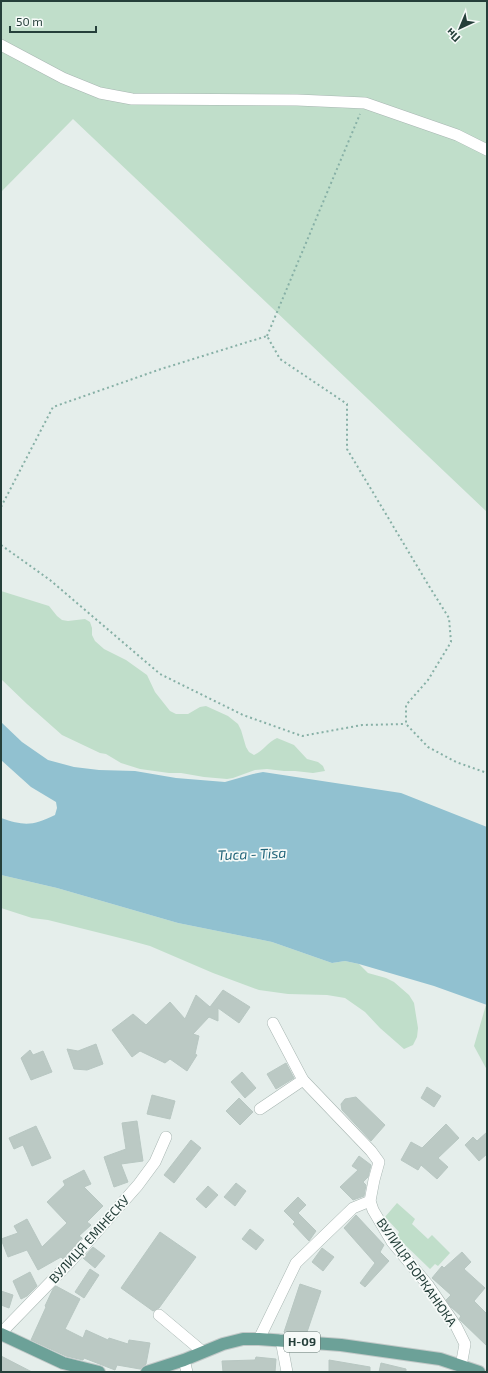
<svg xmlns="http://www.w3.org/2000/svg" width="488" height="1373" font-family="'Exo 2',sans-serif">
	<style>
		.green { fill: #c0deca }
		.water { fill: #91c1d0 }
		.building { fill: #bbc9c4; stroke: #b8c7c2 }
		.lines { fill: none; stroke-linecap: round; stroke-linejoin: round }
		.minor-casing { stroke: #a8b6b2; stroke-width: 12 }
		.primary-casing { stroke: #c2c9c8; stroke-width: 14 }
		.path { stroke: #87b0a6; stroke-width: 2; stroke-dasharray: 2 3; stroke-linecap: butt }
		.minor { stroke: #fff; stroke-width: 11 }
		.primary { stroke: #6ca198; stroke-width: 12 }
		.labels { text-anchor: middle; stroke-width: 3.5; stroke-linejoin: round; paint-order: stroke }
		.shield { fill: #f6faf8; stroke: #647773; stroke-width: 1 }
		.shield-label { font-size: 12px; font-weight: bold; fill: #253f3a }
		.street-label { font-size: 13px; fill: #253f3a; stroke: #f6faf8 }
		.water-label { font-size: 14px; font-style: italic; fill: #216479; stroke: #f6faf8 }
	</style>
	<rect width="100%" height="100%" fill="#e5eeeb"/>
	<g class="green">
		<path d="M1,1H487V512L73,119L1,192Z"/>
		<path d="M1,591L49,606L57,616L62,620L68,621L85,619L90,622L92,628V635L95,641L104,649L126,660L147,675L155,692L170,711L176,714H188L200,707L206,706L228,716L238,724L241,730L246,747L249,752L254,755C263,751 268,742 277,738L294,745L307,759L318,762L323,766L325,771L313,773L295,771H284L267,769L255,770L233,778L227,779L204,777L181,773H169L140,769L121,763L106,754L100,753L62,735L27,704L1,679Z"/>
		<path d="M1,875L57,888L178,923L272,942L332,963L345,961L359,964L368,973L386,978L394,982L409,995L414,1003L418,1028L417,1037L413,1045L404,1049L380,1028L365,1012L345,998L327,995L288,994L259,990L213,973L150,946L128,940L48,920L32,918L1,908Z"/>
		<path d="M486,1005H487V1070L474,1046Z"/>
		<path d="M397,1203L415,1219L412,1224L428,1239L432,1235L450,1253L438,1266L435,1264L430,1269L397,1237L399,1232L385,1217Z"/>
	</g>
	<path class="water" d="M1,722L22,742L48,760L74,767L99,770L135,771L176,778L225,782L253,774L263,772L401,793L487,827V1005L434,986L359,964L345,961L332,963L272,942L178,923L57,888L1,875V818C24,826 33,826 55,815L57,808L56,802L31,787L1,760Z"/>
	<g class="building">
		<path d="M223,990L250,1007L239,1023L218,1008V1021L209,1017L193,1034L199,1036L195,1054L197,1055L187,1071L170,1059L165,1063L140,1051L132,1057L112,1030L133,1014L146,1025L170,1002L185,1019L196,995L210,1007Z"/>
		<path d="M96,1044L103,1064L87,1070L74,1069L67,1049L78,1051Z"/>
		<path d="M30,1050L33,1055L43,1051L52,1072L31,1080L21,1058Z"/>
		<path d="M286,1063L294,1078L276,1089L267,1074Z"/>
		<path d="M242,1072L256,1088L245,1098L231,1082Z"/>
		<path d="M427,1087L441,1096L434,1107L421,1098Z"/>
		<path d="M152,1095L175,1101L170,1119L147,1114Z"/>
		<path d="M356,1097L385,1125L371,1141L342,1110L341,1104L345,1099Z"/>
		<path d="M239,1098L253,1112L240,1125L226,1111Z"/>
		<path d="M137,1121L143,1161L121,1164L128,1182L114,1187L104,1157L126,1149L122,1123Z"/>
		<path d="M446,1124L459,1138L438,1158L448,1167L437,1179L421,1165L418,1170L401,1160L411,1142L422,1148Z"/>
		<path d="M36,1126L51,1158L32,1166L23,1145L14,1149L9,1138Z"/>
		<path d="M487,1132V1154L479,1161L465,1145L473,1137L477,1141Z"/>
		<path d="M191,1140L201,1148L174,1183L164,1175Z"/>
		<path d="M359,1156L371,1165L368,1177L363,1182L366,1185L364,1196L353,1200L340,1187L358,1170L352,1166Z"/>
		<path d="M84,1170L91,1184L84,1187L103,1206L87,1222L91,1225L79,1236L82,1238L63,1259L61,1257L38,1270L27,1250L8,1257L1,1239L18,1233L14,1226L27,1219L42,1247L67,1223L47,1202L65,1185L63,1181Z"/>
		<path d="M236,1183L246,1191L235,1206L224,1197Z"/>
		<path d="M208,1186L218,1195L206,1208L196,1199Z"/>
		<path d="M298,1197L306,1205L298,1213L316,1231L309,1241L293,1224L295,1222L284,1211Z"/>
		<path d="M356,1215L384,1245L380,1252L389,1261L365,1287L360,1283L375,1263L344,1228Z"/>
		<path d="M250,1229L264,1240L256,1250L242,1239Z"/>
		<path d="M160,1232L196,1257L159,1308L153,1311L121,1288Z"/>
		<path d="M93,1247L105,1256L95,1268L83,1258Z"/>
		<path d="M322,1248L334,1257L323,1271L312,1262Z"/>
		<path d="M462,1252L471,1262L464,1269L485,1288L474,1301L487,1314V1346L459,1319L461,1316L451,1307L446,1300L451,1295L432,1278L442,1266L444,1268Z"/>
		<path d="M90,1269L99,1275L84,1298L75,1292Z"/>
		<path d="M30,1272L37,1286L27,1296L21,1299L13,1281Z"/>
		<path d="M300,1284L321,1291L306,1335L291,1334L284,1332Z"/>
		<path d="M56,1286L80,1299L65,1329L83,1338L86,1330L108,1340L109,1338L128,1344L129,1340L150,1343L146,1364L140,1369L117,1365L115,1370L84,1358L83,1360L66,1356L31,1340L46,1307L45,1306L53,1289Z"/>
		<path d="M1,1291L13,1295L9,1308L1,1305Z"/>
		<path d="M1,1356L32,1372H1Z"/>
		<path d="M256,1357L276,1359L275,1372H223L222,1361L255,1360Z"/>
		<path d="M329,1360L370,1367V1372H329Z"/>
		<path d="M381,1363L406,1369V1372H379Z"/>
	</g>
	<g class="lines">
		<g class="minor-casing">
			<g id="minor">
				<path d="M1,45L63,78L100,93L132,99L297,100L365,103L457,135L487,150"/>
				<path d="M273,1023L303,1080L371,1151L379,1162L374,1180L370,1201L373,1210L392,1242L428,1285L456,1326L465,1344L461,1366"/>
				<path d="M260,1109L303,1080"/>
				<path d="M159,1315L203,1352"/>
				<path d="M1,1333L70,1262L138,1185L155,1162L166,1137"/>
				<path d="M259,1339L296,1263L353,1208L370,1201"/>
				<path d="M281,1340L287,1372"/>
				<path d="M184,1360L187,1372"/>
			</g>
		</g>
		<g class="primary-casing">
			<g id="primary">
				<path d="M1,1334L63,1363L99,1372"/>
				<path d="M147,1372L184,1360L223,1344L243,1339H259L341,1345L440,1359L479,1372"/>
			</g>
		</g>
		<g class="path">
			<path d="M1,2L2,1"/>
			<path d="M267,336L360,114"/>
			<path d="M1,507L53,407L161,369L267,336L280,359L347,404V449L429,586L449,618L451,642L428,680L406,705V724L428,747L456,762L487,773"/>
			<path d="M1,545L50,580L160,674L243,715L302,736L362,725L406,724"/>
		</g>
		<use href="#minor" class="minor"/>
		<use href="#primary" class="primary"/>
	</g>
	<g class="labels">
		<rect class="shield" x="284" y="1332" width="36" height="20" rx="3"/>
		<g class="shield-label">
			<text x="302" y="1346">Н-09</text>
		</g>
		<g class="street-label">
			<text transform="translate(89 1239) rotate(-48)" y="5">ВУЛИЦЯ ЕМІНЕСКУ</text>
			<text transform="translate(417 1272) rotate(55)" y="5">ВУЛИЦЯ БОРКАНЮКА</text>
		</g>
		<g class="water-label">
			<text transform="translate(252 854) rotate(-2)" y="5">Тиса - Tisa</text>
		</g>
	</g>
	<rect width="488" height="1373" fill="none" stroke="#253f3a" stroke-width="4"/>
	<g transform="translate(460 28) rotate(224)" stroke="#f6faf8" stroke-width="3" paint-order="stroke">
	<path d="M0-3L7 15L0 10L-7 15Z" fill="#253f3a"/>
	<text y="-6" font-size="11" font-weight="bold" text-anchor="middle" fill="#253f3a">Пн</text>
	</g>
	<path d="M10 26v6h86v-6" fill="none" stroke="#253f3a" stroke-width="2"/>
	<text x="16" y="26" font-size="12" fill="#253f3a" stroke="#f6faf8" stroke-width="3" paint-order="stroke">50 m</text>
</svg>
